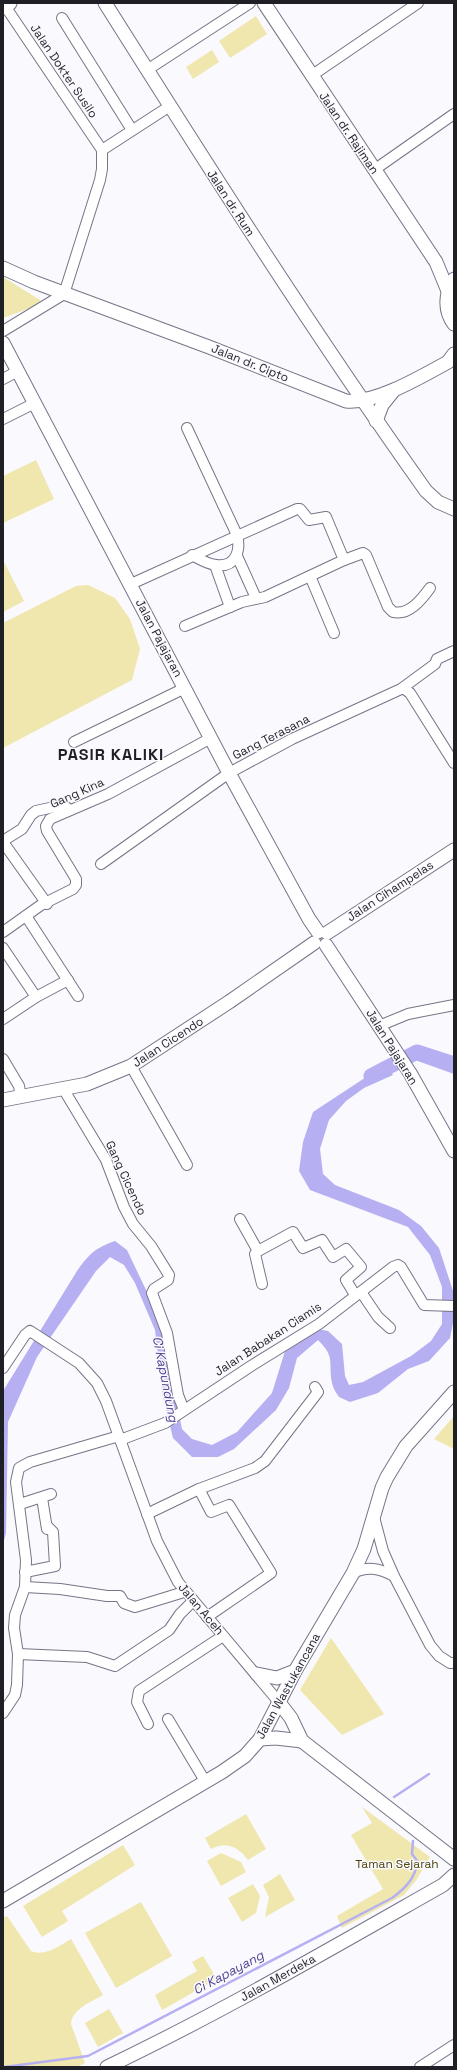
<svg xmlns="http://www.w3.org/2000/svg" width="457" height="2070" font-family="'Space Grotesk',sans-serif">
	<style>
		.green { fill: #efe7ad }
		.water { fill: #b6b0f2 }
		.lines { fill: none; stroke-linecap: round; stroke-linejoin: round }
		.stream { stroke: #b6b0f2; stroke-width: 2.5 }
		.river { stroke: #b6b0f2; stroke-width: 15 }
		.minor-casing { stroke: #757587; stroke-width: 12 }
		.major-casing { stroke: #757587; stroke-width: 15 }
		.highway-casing { stroke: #757587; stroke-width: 17 }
		.minor { stroke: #fff; stroke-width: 10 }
		.major { stroke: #fff; stroke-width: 13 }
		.highway { stroke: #fff; stroke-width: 15 }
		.labels { text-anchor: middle; stroke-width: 3; stroke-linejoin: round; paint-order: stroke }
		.street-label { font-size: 12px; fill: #1f1f26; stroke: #faf9fe }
		.park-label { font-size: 12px; fill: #4d450e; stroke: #faf9fe }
		.water-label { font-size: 13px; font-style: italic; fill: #514491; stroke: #faf9fe }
		.district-label { font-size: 16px; font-weight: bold; letter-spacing: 1px; fill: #1f1f26; stroke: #faf9fe }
	</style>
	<rect width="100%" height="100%" fill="#faf9fe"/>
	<g class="green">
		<path d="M256,16L267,34L230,58L219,41Z"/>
		<path d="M212,50L219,62L193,79L186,67Z"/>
		<path d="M3,277L40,300L41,304L3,318Z"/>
		<path d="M36,460L54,499L3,523V476Z"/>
		<path d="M3,560L24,601L3,612Z"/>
		<path d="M88,585L115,598L130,619L140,649L132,680L3,748V623L76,586Z"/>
		<path d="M454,1416V1449L434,1439Z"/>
		<path d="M331,1638L384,1714L342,1735L300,1690Z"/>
		<path d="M362,1807L430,1857L417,1879L404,1895L342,1928L337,1916L383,1889L351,1835L372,1823Z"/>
		<path d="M246,1814L266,1849L248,1860C238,1846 225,1841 211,1849L205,1838Z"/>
		<path d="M123,1845L135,1865L62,1911L68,1921L42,1937L23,1906Z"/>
		<path d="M221,1853L241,1862L246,1872L221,1886L207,1861Z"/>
		<path d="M280,1874L295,1900L265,1917L269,1897L263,1885Z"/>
		<path d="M253,1884L260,1896L256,1913L242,1922L228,1898Z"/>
		<path d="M141,1902L172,1956L116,1988L85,1933Z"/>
		<path d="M7,1916L31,1951C45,1957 59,1946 71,1939L103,1995C91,2002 72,2009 71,2024L85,2063L77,2067H3V1918Z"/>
		<path d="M203,1956L217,1979L162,2010L155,1995L197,1971L192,1962Z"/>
		<path d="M109,2009L123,2033L98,2047L85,2023Z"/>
	</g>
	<g class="water">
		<path d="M408,1049L425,1050L454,1059V1074L415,1060Z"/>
		<path d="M386,1064L393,1075L364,1088L346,1101L329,1120L320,1149L323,1174L335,1185L399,1210L421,1226L439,1248L454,1294V1318L450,1338L429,1361L408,1369L378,1393L350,1402L339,1397C336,1393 333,1388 332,1383C328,1362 336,1358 318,1340L297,1358L289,1388L276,1410L234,1449L218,1457H192L173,1438L163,1397L155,1330L135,1283L124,1265L110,1257L96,1271L37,1357L8,1422L6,1533L3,1544V1391L77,1271C89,1254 95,1248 115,1241L127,1250L167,1334L174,1391L182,1429L192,1439L212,1445L237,1432L272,1393L285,1351L302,1335L318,1329L328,1331L342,1344L345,1376L349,1385L363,1382L411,1356L431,1341L442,1324V1287L430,1255L408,1227L310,1190L299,1171L303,1142L313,1112Z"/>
	</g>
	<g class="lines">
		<g class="stream">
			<path d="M394,1797L429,1774"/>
			<path d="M4,2067L88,2056L392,1898C406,1888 414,1879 418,1862L412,1854L413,1841"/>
		</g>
		<path class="river" d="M371,1076L417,1052L454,1064"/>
		<g class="minor-casing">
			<g id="minor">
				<path d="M5,6L102,150"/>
				<path d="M62,18L132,130"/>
				<path d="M147,70L250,3"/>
				<path d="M311,76L418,3"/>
				<path d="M374,170L454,114"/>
				<path d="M3,331L64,294L100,180L102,169V150L170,106"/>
				<path d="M3,379L18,371"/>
				<path d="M3,419L35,403"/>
				<path d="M187,428L237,535C241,550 236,568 216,565C207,564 199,559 192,555"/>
				<path d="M237,556L256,598"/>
				<path d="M344,560L363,553L366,555L388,607L393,612C409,616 422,599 430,588"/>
				<path d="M215,565L230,607"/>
				<path d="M310,576L334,633"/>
				<path d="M131,584L297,509H300L309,520L326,517L344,560L265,597L242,602L185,626"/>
				<path d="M403,688L410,693L454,763"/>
				<path d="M74,742L185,688"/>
				<path d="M3,841L22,829L31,815L36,811L63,805L70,810"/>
				<path d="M3,842L47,904"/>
				<path d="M101,864L229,773L292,739L401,689L435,664L437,659L454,651"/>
				<path d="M26,916L78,996"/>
				<path d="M3,932L41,905L73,889L76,885V879L47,831L46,826L50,819L108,794L211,738"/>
				<path d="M3,948L36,997"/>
				<path d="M3,1019L36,997L68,980"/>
				<path d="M379,1026L408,1014L454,1005"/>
				<path d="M3,1059L19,1086L21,1097"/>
				<path d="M131,1066L187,1165"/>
				<path d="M64,1090L106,1160L124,1207L133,1224L151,1246L169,1275L168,1280L154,1289L152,1293L167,1333L178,1395L184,1410"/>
				<path d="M240,1219L258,1251L293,1232L303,1248L322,1240L333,1257L346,1249L361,1267L346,1280L355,1295"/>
				<path d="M258,1251L255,1254L262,1284"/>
				<path d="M361,1292L378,1317L390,1328"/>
				<path d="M3,1368L25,1335L30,1331L79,1363L97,1383L106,1401L157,1541L178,1582L278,1701"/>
				<path d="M120,1440L165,1423L251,1366L319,1324L393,1267L398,1265L401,1267L424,1305L454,1306"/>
				<path d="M199,1489L211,1512L229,1505L271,1573L207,1617"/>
				<path d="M42,1498L47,1529"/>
				<path d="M20,1504L51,1494"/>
				<path d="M147,1514L199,1489L255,1468L265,1461L318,1392L315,1387"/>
				<path d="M374,1517L383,1551L394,1576L430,1645L439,1656L450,1663H454"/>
				<path d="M25,1572L55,1566L53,1532L48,1527"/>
				<path d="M353,1573C367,1566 379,1568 394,1576"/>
				<path d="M25,1587L60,1589L107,1596H120L124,1603L135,1607L184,1592"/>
				<path d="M18,1654L87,1657L115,1666L169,1630L180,1614L193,1601"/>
				<path d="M3,1713L15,1695L17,1685L18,1654L14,1628L15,1615L25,1587L26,1560L16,1482L19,1468L30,1462L119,1436"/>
				<path d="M168,1719L205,1781"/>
				<path d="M148,1724L137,1702L139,1691L223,1636"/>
				<path d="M420,2067L454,2045"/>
			</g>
		</g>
		<g class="major-casing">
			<g id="major">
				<path d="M105,3C209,168 313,332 426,491L438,502L454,509"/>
				<path d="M264,3L436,262L448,291"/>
				<path d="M3,268L34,282L209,347L346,401C376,404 422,376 448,362L454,354"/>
				<path d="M454,279C445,293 444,311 454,324"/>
				<path d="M3,343L229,773L309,919L318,932"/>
				<path d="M376,421L382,405L394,390"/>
				<path d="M327,933L454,850"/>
				<path d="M326,945L410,1073L454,1151"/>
				<path d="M3,1100L87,1084L131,1066L229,1002L314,943"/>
				<path d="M257,1674L277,1678L295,1671"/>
				<path d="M278,1701L291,1718L302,1741L454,1859"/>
				<path d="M260,1739L276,1738L302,1741"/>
				<path d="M3,1901L222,1772L245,1756L260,1739L295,1671L353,1573L364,1549L382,1488L387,1477L406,1446L454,1392"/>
				<path d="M107,2067C222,2012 332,1948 443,1885L454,1875"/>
			</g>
		</g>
		<g class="highway-casing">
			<path id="highway" d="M3,7L9,3"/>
		</g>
		<use href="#minor" class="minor"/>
		<use href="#major" class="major"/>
		<use href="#highway" class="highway"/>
	</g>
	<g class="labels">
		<g class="street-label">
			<text transform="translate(64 71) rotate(56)" y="4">Jalan Dokter Susilo</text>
			<text transform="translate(349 133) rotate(56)" y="4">Jalan dr. Rajiman</text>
			<text transform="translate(231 203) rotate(57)" y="4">Jalan dr. Rum</text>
			<text transform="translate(250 363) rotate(22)" y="4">Jalan dr. Cipto</text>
			<text transform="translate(159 638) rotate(62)" y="4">Jalan Pajajaran</text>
			<text transform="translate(271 737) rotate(-27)" y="4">Gang Terasana</text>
			<text transform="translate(77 793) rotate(-24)" y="4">Gang Kina</text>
			<text transform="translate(390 891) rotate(-33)" y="4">Jalan Cihampelas</text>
			<text transform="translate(168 1042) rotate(-33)" y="4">Jalan Cicendo</text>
			<text transform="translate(392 1047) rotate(58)" y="4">Jalan Pajajaran</text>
			<text transform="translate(126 1178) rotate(65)" y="4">Gang Cicendo</text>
			<text transform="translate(268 1339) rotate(-33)" y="4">Jalan Babakan Ciamis</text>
			<text transform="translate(201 1609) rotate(50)" y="4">Jalan Aceh</text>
			<text transform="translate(288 1686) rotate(-61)" y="4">Jalan Wastukancana</text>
			<text transform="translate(278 1978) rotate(-29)" y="4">Jalan Merdeka</text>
		</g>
		<g class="park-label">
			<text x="397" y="1868">Taman Sejarah</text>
		</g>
		<g class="water-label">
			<text transform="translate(166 1379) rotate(79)" y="5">Ci Kapundung</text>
			<text transform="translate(228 1972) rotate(-28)" y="5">Ci Kapayang</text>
		</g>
		<g class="district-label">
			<text x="111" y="760">PASIR KALIKI</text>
		</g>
	</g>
	<rect width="457" height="2070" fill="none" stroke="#1f1f26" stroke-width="8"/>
</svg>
